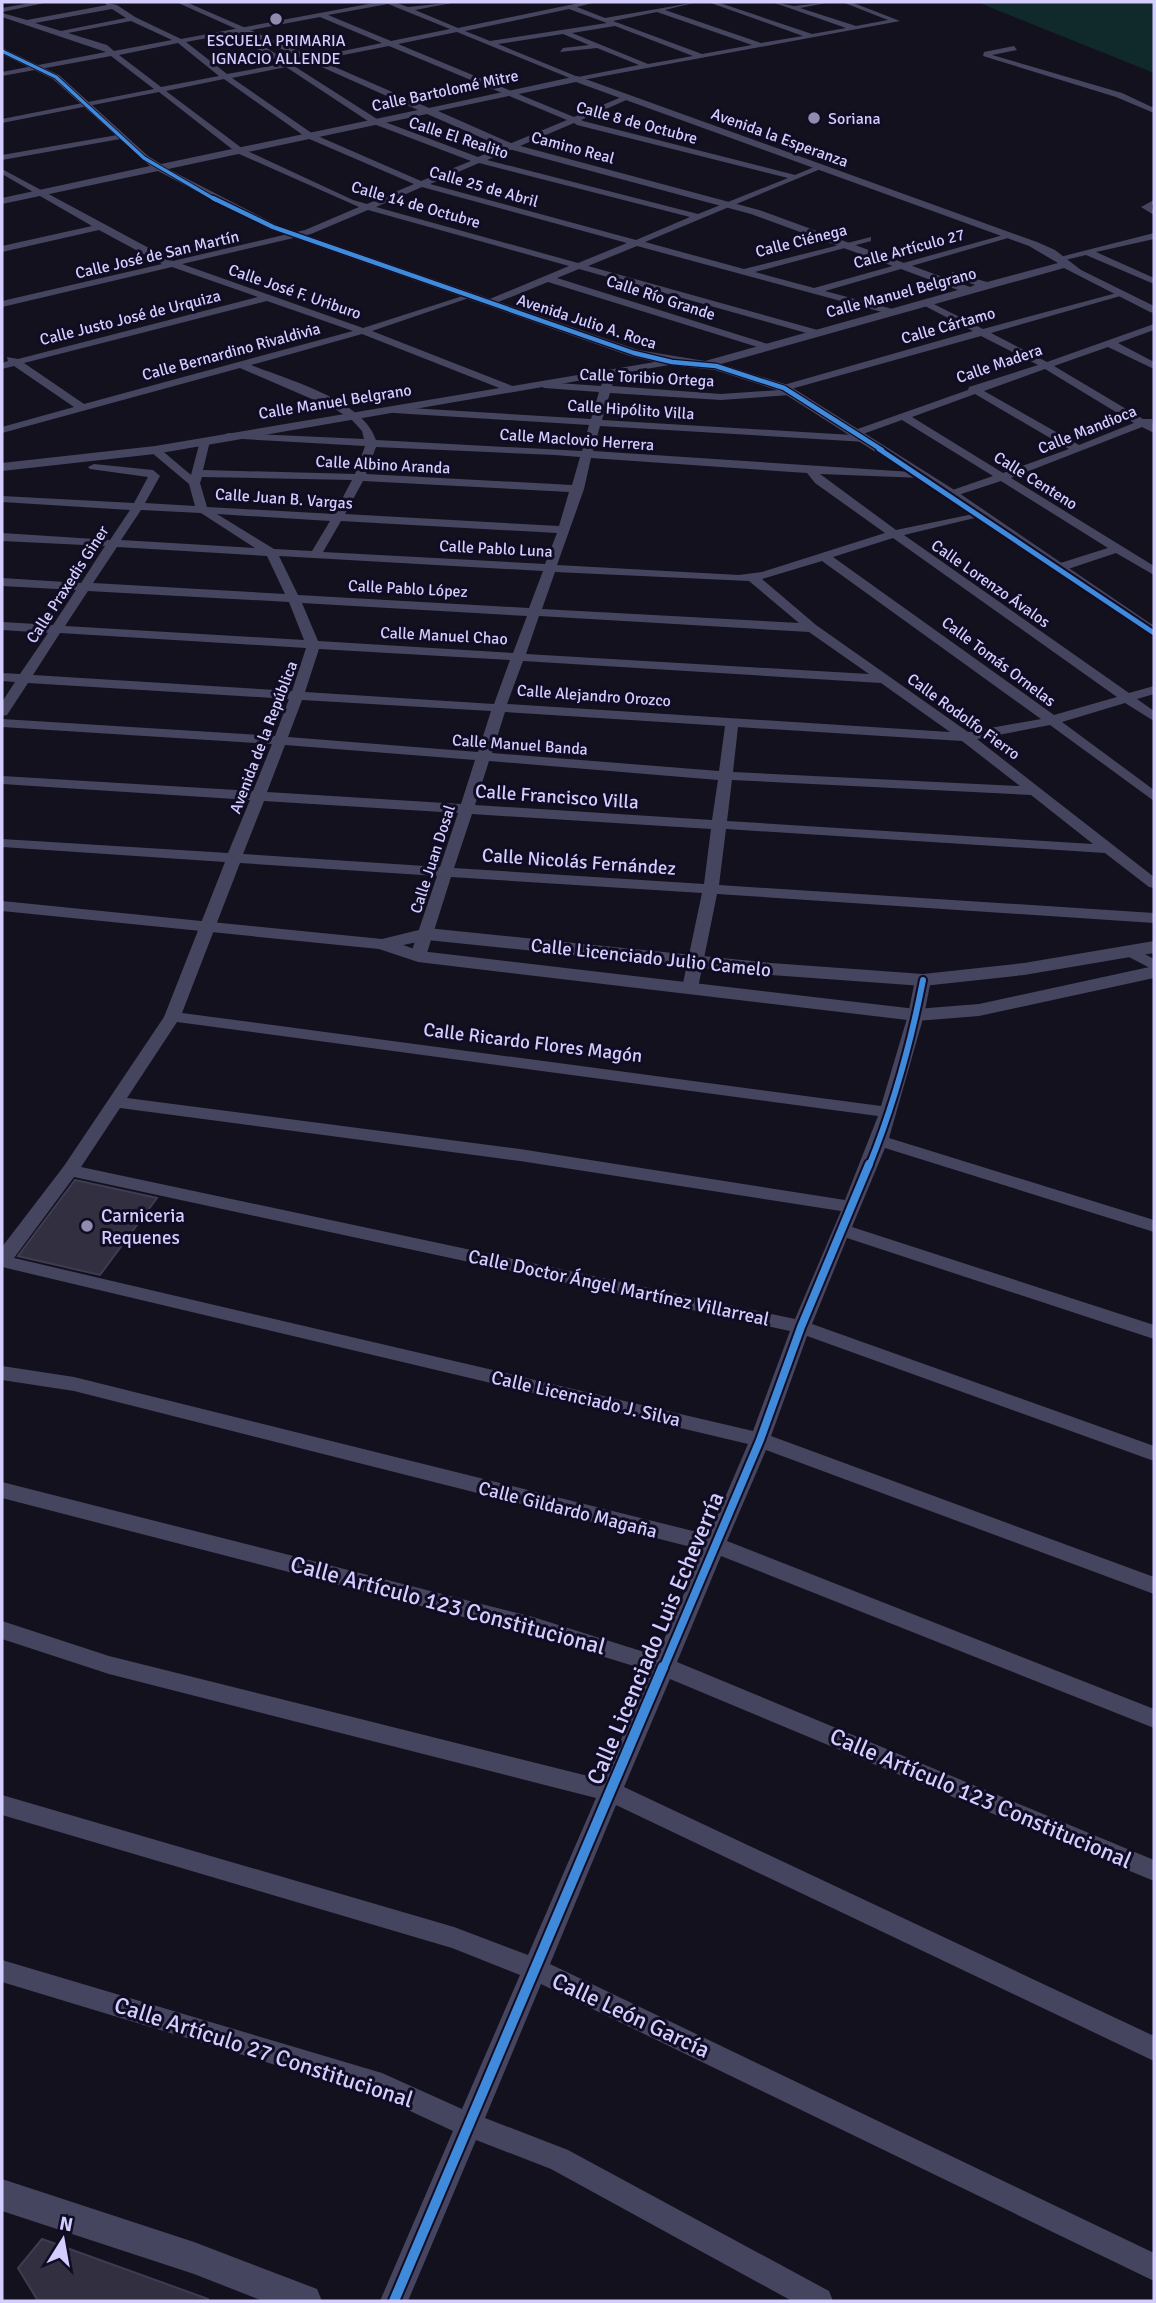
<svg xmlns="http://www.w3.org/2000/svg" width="1156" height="2303" font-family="Signika,sans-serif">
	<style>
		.green { fill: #10292a }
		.building { fill: #322f40; stroke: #3f3b52; stroke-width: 2 }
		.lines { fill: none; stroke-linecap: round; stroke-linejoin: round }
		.minor { fill: #46455f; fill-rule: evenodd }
		.tertiary { fill: #46455f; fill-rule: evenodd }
		.cycleway-far5-casing { stroke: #100c23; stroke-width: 5 }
		.cycleway-far4-casing { stroke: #100c23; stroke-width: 7 }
		.cycleway-far3-casing { stroke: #100c23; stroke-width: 9 }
		.cycleway-far2-casing { stroke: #100c23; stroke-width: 10 }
		.cycleway-far1-casing { stroke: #100c23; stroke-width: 12 }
		.cycleway-casing { stroke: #100c23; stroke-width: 14 }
		.cycleway-far5 { stroke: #408adc; stroke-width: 3.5 }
		.cycleway-far4 { stroke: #408adc; stroke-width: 4.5 }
		.cycleway-far3 { stroke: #408adc; stroke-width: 5 }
		.cycleway-far2 { stroke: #408adc; stroke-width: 6 }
		.cycleway-far1 { stroke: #408adc; stroke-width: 8 }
		.cycleway { stroke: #408adc; stroke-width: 10 }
		.poi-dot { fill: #908cb0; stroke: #100c23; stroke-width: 2.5 }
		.labels { text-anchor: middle; stroke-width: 6; stroke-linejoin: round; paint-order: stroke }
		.far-poi-label { font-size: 16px; fill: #d3ceff; stroke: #100c23 }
		.far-street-label { font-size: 16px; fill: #d3ceff; stroke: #100c23 }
		.street-label { font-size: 19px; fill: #d3ceff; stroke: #100c23 }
		.poi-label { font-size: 19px; fill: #d3ceff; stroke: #100c23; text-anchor: start }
		.near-street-label { font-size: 23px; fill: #d3ceff; stroke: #100c23 }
	</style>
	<rect width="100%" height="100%" fill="#14111e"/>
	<path class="green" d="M977,2H1154V73Z"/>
	<g class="building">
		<path d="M75,1180L157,1198L100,1275L18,1256Z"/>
		<path d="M42,2239L208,2299V2301H38L18,2268Z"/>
	</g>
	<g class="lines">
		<g class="minor">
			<path d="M36,2H49L2,12V8Z"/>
			<path d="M103,2L117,5L135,17L181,39L379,2H394L408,7L457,2L415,10L458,28L584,2H596L577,7L605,18L697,2L665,10L761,43L803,36L708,2H717L812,34L846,28L772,2L794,6L831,2L800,8L856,26L888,20L842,2H851L900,21L577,81L457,32L398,44L574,117L624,96L631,98L581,120L583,121L795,175L819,165L823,168L645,242L744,269L871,237V241L755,272L814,288L1007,234L1015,236L825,291L896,310V314L893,315L637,246L588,266L821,331V335L817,336L579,269L557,278L771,345V349L767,350L548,282L491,305H485V301L569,266L368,210L311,234L182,264L363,328L469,294V298L372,331L515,387V391H507L362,334L251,365C286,379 364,400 376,440L582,451L589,425L394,413L389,410L394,407L591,419L599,392L544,388L539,385L544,382L601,386L605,374L610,371L615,374L612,386L721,394L780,390V386L973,331L923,305V301L926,300L983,329L1124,291V295L991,333L1047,362L1154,324V330L1118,343L1154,362V369L1108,347L1054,366L1143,419H1152L1154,433L1142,427L1011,478L1154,566V575L1116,553L1062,571H1054V565L1108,548L1001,481L955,496H947V492L993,476L902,420L860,435L870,437V441L866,442L600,426L593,451L927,473L929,475L923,478L820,474L896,530L983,512V516L904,535L1129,693L1154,686V694L1137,699L1154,711V721L1125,703L1062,722L1154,790V801L1050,725L977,739L1154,877V888L1149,887L1105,853L726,829L719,885L1154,913V923L717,894L698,988L690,993L682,988L702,893L451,877L426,956L418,961L410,956L437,876L240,863L182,1013L881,1106L908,1015L915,980L923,975L931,980L924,1015L889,1138L1154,1220V1232L885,1148L852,1227L1154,1325V1339L847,1238L812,1324L1154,1446V1461L807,1336L771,1436L1154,1577V1594L766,1450L727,1541L1154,1709V1728L721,1556L677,1662L1154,1860V1881L670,1679L624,1787L1154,2036V2061L616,1805L550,1964L1154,2253V2281L541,1984L485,2118L568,2150L829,2291L833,2301H792L551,2169L476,2140L408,2301H380L453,2131L378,2096L2,1982V1960L382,2073L462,2109L520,1975L452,1948L2,1815V1795L454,1927L528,1955L596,1798L109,1674L2,1639V1621L109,1656L604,1780L650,1671L533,1635L2,1498V1482L533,1617L657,1656L703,1550L74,1391L2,1380V1366L74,1377L709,1535L748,1444L2,1267V1247L64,1166L164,1017L225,862L2,847V839L228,853L250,800L2,784V776L253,791L272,744L2,727V719L275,736L289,699L28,683L7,715L2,716V702L15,682L2,681V673L20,674L48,633L2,630V622L53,625L76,590L2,586V578L81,583L105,546L2,541V533L110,540L130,510L2,502V496L134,503L148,477L90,469L88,467L94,464L153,470L160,476L145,503L195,506L189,484L151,452V448H159L191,475L200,441L205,438L210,441L203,470L355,474L365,446L225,438V434L229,433L364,439L362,431L352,420L335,409L240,368L2,433V427L74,407L14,366L2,369V363L8,361L7,357L18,359L258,297L172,267L2,307V301L162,264L99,230L2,252V246L92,226L2,174V169L173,261L305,230L359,207L237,153L159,92L2,123V119L154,89L111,56L2,76V72L106,52L2,17V13L27,20L107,5ZM388,4L450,29L391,41L328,15ZM112,9L126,18L61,31L35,23ZM569,9L607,23L490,41L465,31ZM657,12L752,45L702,54L613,21ZM320,17L382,43L328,54V58L389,46L567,120L478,157L377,119L294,66L314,62V58L289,62L241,32ZM131,21L172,40L114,51L107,45L68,33ZM615,26L693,56L648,64L572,33ZM234,33V34L281,64L227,74L186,42ZM563,34L589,45L563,48L560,52L597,48L639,65L578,77L498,44ZM178,43L219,76L161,87L119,55ZM286,67L371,123L471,161L421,181L313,134L232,78ZM224,79L307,138L414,184L367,204L353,200L243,149L166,91ZM574,123L577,125L788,178L698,214L487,160ZM479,163L690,217L636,240L430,184ZM422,187L627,243L578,263L376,207ZM267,301L353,331L84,404L24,363ZM981,336L1038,365L969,387L968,390L852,431V435L602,420L610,393L721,400L790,395L795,392L791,389ZM1045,369L1134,423L1079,445L984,391ZM975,394L1069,449L1003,473L912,417ZM376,447L555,455L580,457L572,485L366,474ZM591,458L807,473L815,483L885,533L762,572L739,575L557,565L584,489ZM202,477L352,480L334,514L207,507L200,483ZM363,481L569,492L559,526L345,514ZM141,510L201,513L255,548L121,540ZM217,514L330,521L312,551L274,549ZM341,521L557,533L545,564L323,552ZM893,538L1117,697L1054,715L833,557ZM117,547L267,556L285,594L93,583ZM279,556L543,571L529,608L298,595ZM822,561L1041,719L968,732L816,625L762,579ZM555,572L749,581L799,623L542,609ZM88,591L289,602L304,640L65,626ZM302,603L527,616L513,653L318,641ZM539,616L809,632L869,674L526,654ZM60,633L306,648L292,691L33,675ZM319,649L510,660L494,704L305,692ZM523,661L881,683L950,732L507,704ZM302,700L491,711L478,752L288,737ZM505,712L725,726L719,771L492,753ZM738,727L962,741L1020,786L733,772ZM285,745L475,760L461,804L267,792ZM489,761L718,780L712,820L475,805ZM732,780L1031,795L1093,844L727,821ZM264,801L458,813L440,867L243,854ZM472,814L711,829L704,884L454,868ZM177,1022L878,1116L845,1200L520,1149L127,1098ZM120,1108L520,1161L841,1211L795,1319L81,1167ZM74,1177L790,1331L753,1431L14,1258Z"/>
			<path d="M1014,46L1017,50L992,55L1122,93L1154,108V113L1116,97L983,56L984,52Z"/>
			<path d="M123,134L126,138L2,160V155Z"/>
			<path d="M1154,200L1152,207L1154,215L1141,207Z"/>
			<path d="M1154,233V239L1096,252L1154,278V284L1086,255L1061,261L1056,258Z"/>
			<path d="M1131,947L1154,959V970L1125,955L1123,952Z"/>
		</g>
		<g class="tertiary">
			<path d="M176,2H186L429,108L577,76L1037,242L1055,250L1081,270L1154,306V313L1150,312L1064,268L721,364L788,385L956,491L1154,626V638L946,497L780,391L715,370L669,365L155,454L2,471V463L155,446L655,362L630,356L269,229L158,171L2,204V198L150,166L53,79L2,54V48L59,75L148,156L161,164L418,110ZM576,82L1029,246L1058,263L987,282L952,272V276L975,285L970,287L759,210L513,144L438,111ZM427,114L505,148L751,214L958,290L705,361L638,350L277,225L168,169Z"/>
			<path d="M2,901L382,939L427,928L771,963L923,974L1024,963L1154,941V953L1024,975L923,986L771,975L427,940L403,945L420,951L916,1009L979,1004L1154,966V978L979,1016L916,1021L418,962L379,949L2,911Z"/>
			<path d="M2,2179L194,2242L317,2289L322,2301H263L194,2274L2,2211Z"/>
		</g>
		<g class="cycleway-far5-casing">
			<path id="cycleway-far5" d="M2,51L56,77L144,158L216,200"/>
		</g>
		<g class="cycleway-far4-casing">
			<path id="cycleway-far4" d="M213,198L273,227L634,353L672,362L716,366L784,388L882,450"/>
		</g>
		<g class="cycleway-far3-casing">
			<path id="cycleway-far3" d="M879,449L1154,633"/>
		</g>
		<g class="cycleway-far2-casing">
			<path id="cycleway-far2" d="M869,1166C893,1107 911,1042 923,980"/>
		</g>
		<g class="cycleway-far1-casing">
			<path id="cycleway-far1" d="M663,1669L760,1440L801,1327L869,1164"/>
		</g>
		<g class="cycleway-casing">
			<path id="cycleway" d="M394,2301L663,1667"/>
		</g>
		<use href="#cycleway-far5" class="cycleway-far5"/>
		<use href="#cycleway-far4" class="cycleway-far4"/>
		<use href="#cycleway-far3" class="cycleway-far3"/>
		<use href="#cycleway-far2" class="cycleway-far2"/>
		<use href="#cycleway-far1" class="cycleway-far1"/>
		<use href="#cycleway" class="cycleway"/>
	</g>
	<g class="poi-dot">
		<circle cx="276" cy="19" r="7"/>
		<circle cx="814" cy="118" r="7"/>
		<circle cx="87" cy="1226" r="7"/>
	</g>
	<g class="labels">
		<g class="far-poi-label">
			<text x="276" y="46">ESCUELA PRIMARIA<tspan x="276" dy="18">IGNACIO ALLENDE</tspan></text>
			<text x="828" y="124" text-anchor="start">Soriana</text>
		</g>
		<g class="far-street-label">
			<text transform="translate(445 90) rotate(-12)" y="6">Calle Bartolomé Mitre</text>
			<text transform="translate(637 122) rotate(15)" y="6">Calle 8 de Octubre</text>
			<text transform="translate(459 137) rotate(18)" y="6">Calle El Realito</text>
			<text transform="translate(780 137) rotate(20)" y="6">Avenida la Esperanza</text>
			<text transform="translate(573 147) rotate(15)" y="6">Camino Real</text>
			<text transform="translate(484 186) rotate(16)" y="6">Calle 25 de Abril</text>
			<text transform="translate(416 204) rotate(16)" y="6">Calle 14 de Octubre</text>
			<text transform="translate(801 240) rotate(-14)" y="6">Calle Ciénega</text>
			<text transform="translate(909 248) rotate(-15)" y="6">Calle Artículo 27</text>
			<text transform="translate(157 254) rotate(-13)" y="6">Calle José de San Martín</text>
			<text transform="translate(295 291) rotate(19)" y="6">Calle José F. Uriburo</text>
			<text transform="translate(901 292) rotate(-15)" y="6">Calle Manuel Belgrano</text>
			<text transform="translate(661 297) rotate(18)" y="6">Calle Río Grande</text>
			<text transform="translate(130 317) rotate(-14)" y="6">Calle Justo José de Urquiza</text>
			<text transform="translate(587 321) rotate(18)" y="6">Avenida Julio A. Roca</text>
			<text transform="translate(948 325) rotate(-16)" y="6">Calle Cártamo</text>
			<text transform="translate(231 351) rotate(-15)" y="6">Calle Bernardino Rivaldivia</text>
			<text transform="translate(999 363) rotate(-19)" y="6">Calle Madera</text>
			<text transform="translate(647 377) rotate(3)" y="6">Calle Toribio Ortega</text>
			<text transform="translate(335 401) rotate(-9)" y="6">Calle Manuel Belgrano</text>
			<text transform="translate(631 409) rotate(4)" y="6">Calle Hipólito Villa</text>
			<text transform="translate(1087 429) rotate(-22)" y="6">Calle Mandioca</text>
			<text transform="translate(577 439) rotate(4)" y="6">Calle Maclovio Herrera</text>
			<text transform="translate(383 464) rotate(3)" y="6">Calle Albino Aranda</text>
			<text transform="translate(1036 480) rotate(32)" y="6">Calle Centeno</text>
			<text transform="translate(284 498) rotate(4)" y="6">Calle Juan B. Vargas</text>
			<text transform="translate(496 548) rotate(3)" y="6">Calle Pablo Luna</text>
			<text transform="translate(991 583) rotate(35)" y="6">Calle Lorenzo Ávalos</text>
			<text transform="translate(67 584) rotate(-57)" y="6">Calle Praxedis Giner</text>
			<text transform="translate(408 588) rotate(3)" y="6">Calle Pablo López</text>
			<text transform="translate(444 635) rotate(3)" y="6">Calle Manuel Chao</text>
			<text transform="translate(999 661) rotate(37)" y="6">Calle Tomás Ornelas</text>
			<text transform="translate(594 695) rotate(4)" y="6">Calle Alejandro Orozco</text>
			<text transform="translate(964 716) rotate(36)" y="6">Calle Rodolfo Fierro</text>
			<text transform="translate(263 737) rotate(-69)" y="6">Avenida de la República</text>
			<text transform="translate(520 744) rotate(4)" y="6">Calle Manuel Banda</text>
			<text transform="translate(432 859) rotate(-72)" y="6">Calle Juan Dosal</text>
		</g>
		<g class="street-label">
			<text transform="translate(557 796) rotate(4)" y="7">Calle Francisco Villa</text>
			<text transform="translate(579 861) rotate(4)" y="7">Calle Nicolás Fernández</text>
			<text transform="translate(651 957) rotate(6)" y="7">Calle Licenciado Julio Camelo</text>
			<text transform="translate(533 1042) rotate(7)" y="7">Calle Ricardo Flores Magón</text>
			<text transform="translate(619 1287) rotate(12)" y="7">Calle Doctor Ángel Martínez Villarreal</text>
			<text transform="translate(586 1398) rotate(13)" y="7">Calle Licenciado J. Silva</text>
			<text transform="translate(568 1509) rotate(14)" y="7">Calle Gildardo Magaña</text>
		</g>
		<g class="poi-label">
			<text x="101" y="1222">Carniceria<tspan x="101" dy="22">Requenes</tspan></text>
		</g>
		<g class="near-street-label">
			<text transform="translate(448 1605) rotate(15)" y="8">Calle Artículo 123 Constitucional</text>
			<text transform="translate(655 1638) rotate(-67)" y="8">Calle Licenciado Luis Echeverría</text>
			<text transform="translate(981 1798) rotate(23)" y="8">Calle Artículo 123 Constitucional</text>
			<text transform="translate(631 2015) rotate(25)" y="8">Calle León García</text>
			<text transform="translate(264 2052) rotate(18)" y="8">Calle Artículo 27 Constitucional</text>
		</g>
	</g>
	<rect width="1156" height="2303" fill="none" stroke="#d3ceff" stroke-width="7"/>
	<g transform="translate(63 2240) rotate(11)" stroke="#100c23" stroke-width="5" paint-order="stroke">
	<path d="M0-5L12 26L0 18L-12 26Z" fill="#d3ceff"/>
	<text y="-10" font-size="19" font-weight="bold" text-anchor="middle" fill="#d3ceff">N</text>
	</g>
</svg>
